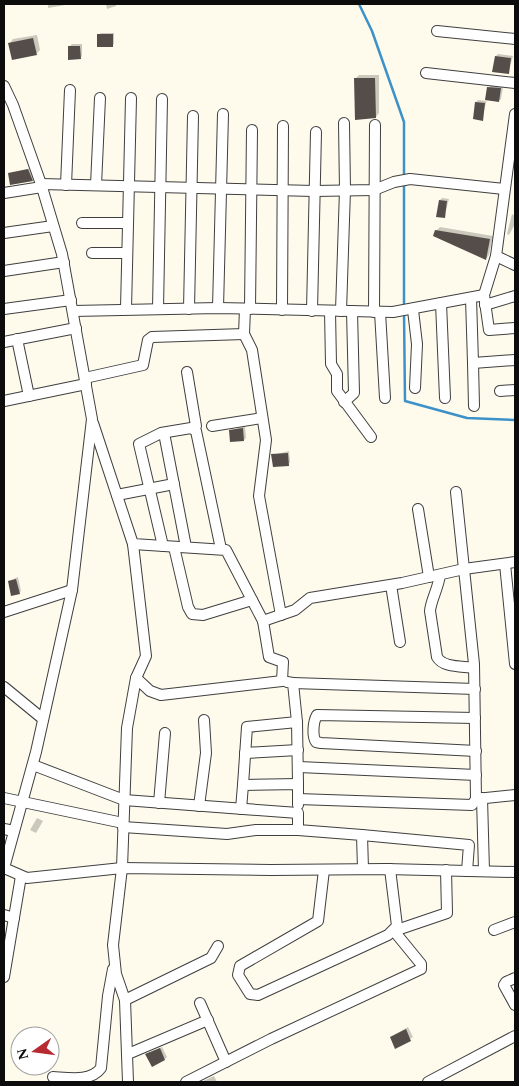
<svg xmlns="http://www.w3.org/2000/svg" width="519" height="1086" font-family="Spectral,serif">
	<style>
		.shadow { fill: #0003 }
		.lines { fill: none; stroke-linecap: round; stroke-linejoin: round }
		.stream { stroke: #3c92c8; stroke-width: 2.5 }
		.building { fill: #544d49 }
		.street-casing { stroke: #3f3f3f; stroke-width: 12 }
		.street { stroke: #fff; stroke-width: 10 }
	</style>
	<rect width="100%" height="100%" fill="#fefaec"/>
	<g class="shadow">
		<path d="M48,4H65V5L48,8Z"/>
		<path d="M106,4H116V6L107,9Z"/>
		<path d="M101,33H114V44L112,46L98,35Z"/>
		<path d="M37,35L40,50L36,54L10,43L13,39Z"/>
		<path d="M72,44H82V56L80,58L69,47Z"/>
		<path d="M498,54L513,56L508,73L496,56Z"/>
		<path d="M359,75H379V113L376,117L355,79Z"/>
		<path d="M490,85L503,87L501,99L498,101L487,99L482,119L476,102L478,100L486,101Z"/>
		<path d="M31,168L34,178L32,180L9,174Z"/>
		<path d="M442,198L449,199L444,217L440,200Z"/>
		<path d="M512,214L515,216V224L509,235L507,234Z"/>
		<path d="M440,227L493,236L489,255L486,259L436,231Z"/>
		<path d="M245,426L246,438L244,440L230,431Z"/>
		<path d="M289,451L290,462L288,465L273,455Z"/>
		<path d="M18,577L21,591L19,593L9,581Z"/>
		<path d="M37,818L43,821L36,833L30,830Z"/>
		<path d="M408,1027L413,1037L395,1047L394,1035Z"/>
		<path d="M162,1047L167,1057L165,1059L147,1054Z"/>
		<path d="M214,1076L217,1082H201Z"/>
	</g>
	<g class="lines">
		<g class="stream">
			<path d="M359,4L372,31L404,122V176"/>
			<path d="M404,182V306"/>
			<path d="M404,312L405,401L467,418L515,420"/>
		</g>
	</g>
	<g class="building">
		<rect x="97" y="34" width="16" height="13"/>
		<path d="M33,38L37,55L12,60L8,43Z"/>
		<path d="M68,46H80L81,59L68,60Z"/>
		<path d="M495,56L511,58L509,74L492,72Z"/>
		<path d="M354,78H375L376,118L355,120Z"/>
		<path d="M487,87L501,88L499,102L485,100Z"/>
		<path d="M475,102L485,103L483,121L473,119Z"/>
		<path d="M28,169L33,181L10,185L8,173Z"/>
		<path d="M439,200L447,201L445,218L436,217Z"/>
		<path d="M435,230L490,239L486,260L433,236Z"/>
		<path d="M243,428L244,441L230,442L229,430Z"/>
		<path d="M288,453L289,466L273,467L271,454Z"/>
		<path d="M16,579L20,594L11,596L8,581Z"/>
		<path d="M406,1029L411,1041L395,1049L390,1037Z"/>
		<path d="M160,1048L165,1060L152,1067L145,1054Z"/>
	</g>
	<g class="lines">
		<g class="street-casing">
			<g id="street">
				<path d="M437,31L515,39"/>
				<path d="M426,73L515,83"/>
				<path d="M4,86L13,105L41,184L62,254L92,419L72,590L36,752L4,868"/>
				<path d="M515,114L496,256L484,295L489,330L515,328"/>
				<path d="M41,184L314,191L374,190L394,182L410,179L504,189"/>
				<path d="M66,185L70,90"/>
				<path d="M96,185L100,98"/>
				<path d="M4,193L42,187"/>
				<path d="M82,223H127"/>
				<path d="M4,233L53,226"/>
				<path d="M92,253H127"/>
				<path d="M496,256L515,265"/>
				<path d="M4,271L64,262"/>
				<path d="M471,298L473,363L515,360"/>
				<path d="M441,303L445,398"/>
				<path d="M485,305L515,296"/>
				<path d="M218,308L223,114"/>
				<path d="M4,309L71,300"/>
				<path d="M126,309L131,98"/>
				<path d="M158,309L162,99"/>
				<path d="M189,309L193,116"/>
				<path d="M250,309L252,130"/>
				<path d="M282,310L283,126"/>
				<path d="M413,310L417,344L415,388"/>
				<path d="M73,311L218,308L393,312L484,295"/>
				<path d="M312,311L316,132"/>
				<path d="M330,311L331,364L337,374V391L371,437"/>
				<path d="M341,311L345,190L344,123"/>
				<path d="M374,312L375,125"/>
				<path d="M380,312L385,398"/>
				<path d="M244,334L252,350L266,440L259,496L281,615"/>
				<path d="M17,339L29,396"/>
				<path d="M4,342L76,328"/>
				<path d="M473,363L474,406"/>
				<path d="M187,372L196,426L194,429"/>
				<path d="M85,378L143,365L148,340L152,337L244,334L245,309"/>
				<path d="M500,391L515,390"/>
				<path d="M4,401L86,384"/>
				<path d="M344,402L354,393L352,311"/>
				<path d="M93,423L133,544L226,550L263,621L295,610L310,598L402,583L464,569L456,492"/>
				<path d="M212,426L262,418"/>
				<path d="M164,433L186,547"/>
				<path d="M117,495L174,484"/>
				<path d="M418,509L429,577"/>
				<path d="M163,546L139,444L161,433L191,428L196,431L221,549"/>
				<path d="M174,547L188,607L192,614L203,615L252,600"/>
				<path d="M515,562L464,569L474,664L476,799L515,795"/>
				<path d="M505,564L515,664"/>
				<path d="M440,575C438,589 431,600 430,611L437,657C443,668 463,666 474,668"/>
				<path d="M391,585L400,642"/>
				<path d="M4,612L72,590"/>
				<path d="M136,678L150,691L161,695L282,681L283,662L269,657L263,621"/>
				<path d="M293,683L475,689"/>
				<path d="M4,687L43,719"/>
				<path d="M475,718L317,715C313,722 312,736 316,742L321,743L476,751"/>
				<path d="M297,722L298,784"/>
				<path d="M245,753L298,750"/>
				<path d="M33,765L124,800L298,813V830L362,835L363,869"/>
				<path d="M299,767L476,775"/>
				<path d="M243,785L247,727L297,722L293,683L287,682"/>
				<path d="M4,798L123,823"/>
				<path d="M482,798L484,871"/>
				<path d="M298,799L472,805L476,799"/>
				<path d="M159,803L165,733"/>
				<path d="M199,806L206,753L204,720"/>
				<path d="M241,809L243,785L298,784V805"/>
				<path d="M123,827L227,834L256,830H298"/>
				<path d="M4,829L14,831"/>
				<path d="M362,835L469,845L467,871"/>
				<path d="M4,868L27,878L122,868L271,870L386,869L515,872"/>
				<path d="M324,870L318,921L240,966L238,975L250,994L258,995L388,935L397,926L390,869"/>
				<path d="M4,915L14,918"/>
				<path d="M494,930L515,922"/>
				<path d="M4,977L21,876"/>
				<path d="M515,978L506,982L504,985L515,1005"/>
				<path d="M125,1000L211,958L218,946"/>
				<path d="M200,1003L226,1062"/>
				<path d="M128,1054L208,1020"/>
				<path d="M53,1077C69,1078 91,1082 101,1068L108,996L113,969"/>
				<path d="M128,1082L125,1000L116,974L113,945L122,868L127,728L136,678L146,656L133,544"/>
				<path d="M186,1082L271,1039L421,969V964L394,931L447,913L446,870"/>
				<path d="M428,1082L515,1036"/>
			</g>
		</g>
		<use href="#street" class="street"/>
	</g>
	<rect width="519" height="1086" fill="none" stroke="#0c0c0c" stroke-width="10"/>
	<g transform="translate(35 1051) rotate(256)"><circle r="24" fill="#ffffff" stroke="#9e9e9e"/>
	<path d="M0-4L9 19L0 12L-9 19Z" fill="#b72a32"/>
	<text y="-8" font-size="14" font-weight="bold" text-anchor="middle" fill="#0c0c0c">N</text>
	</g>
</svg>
